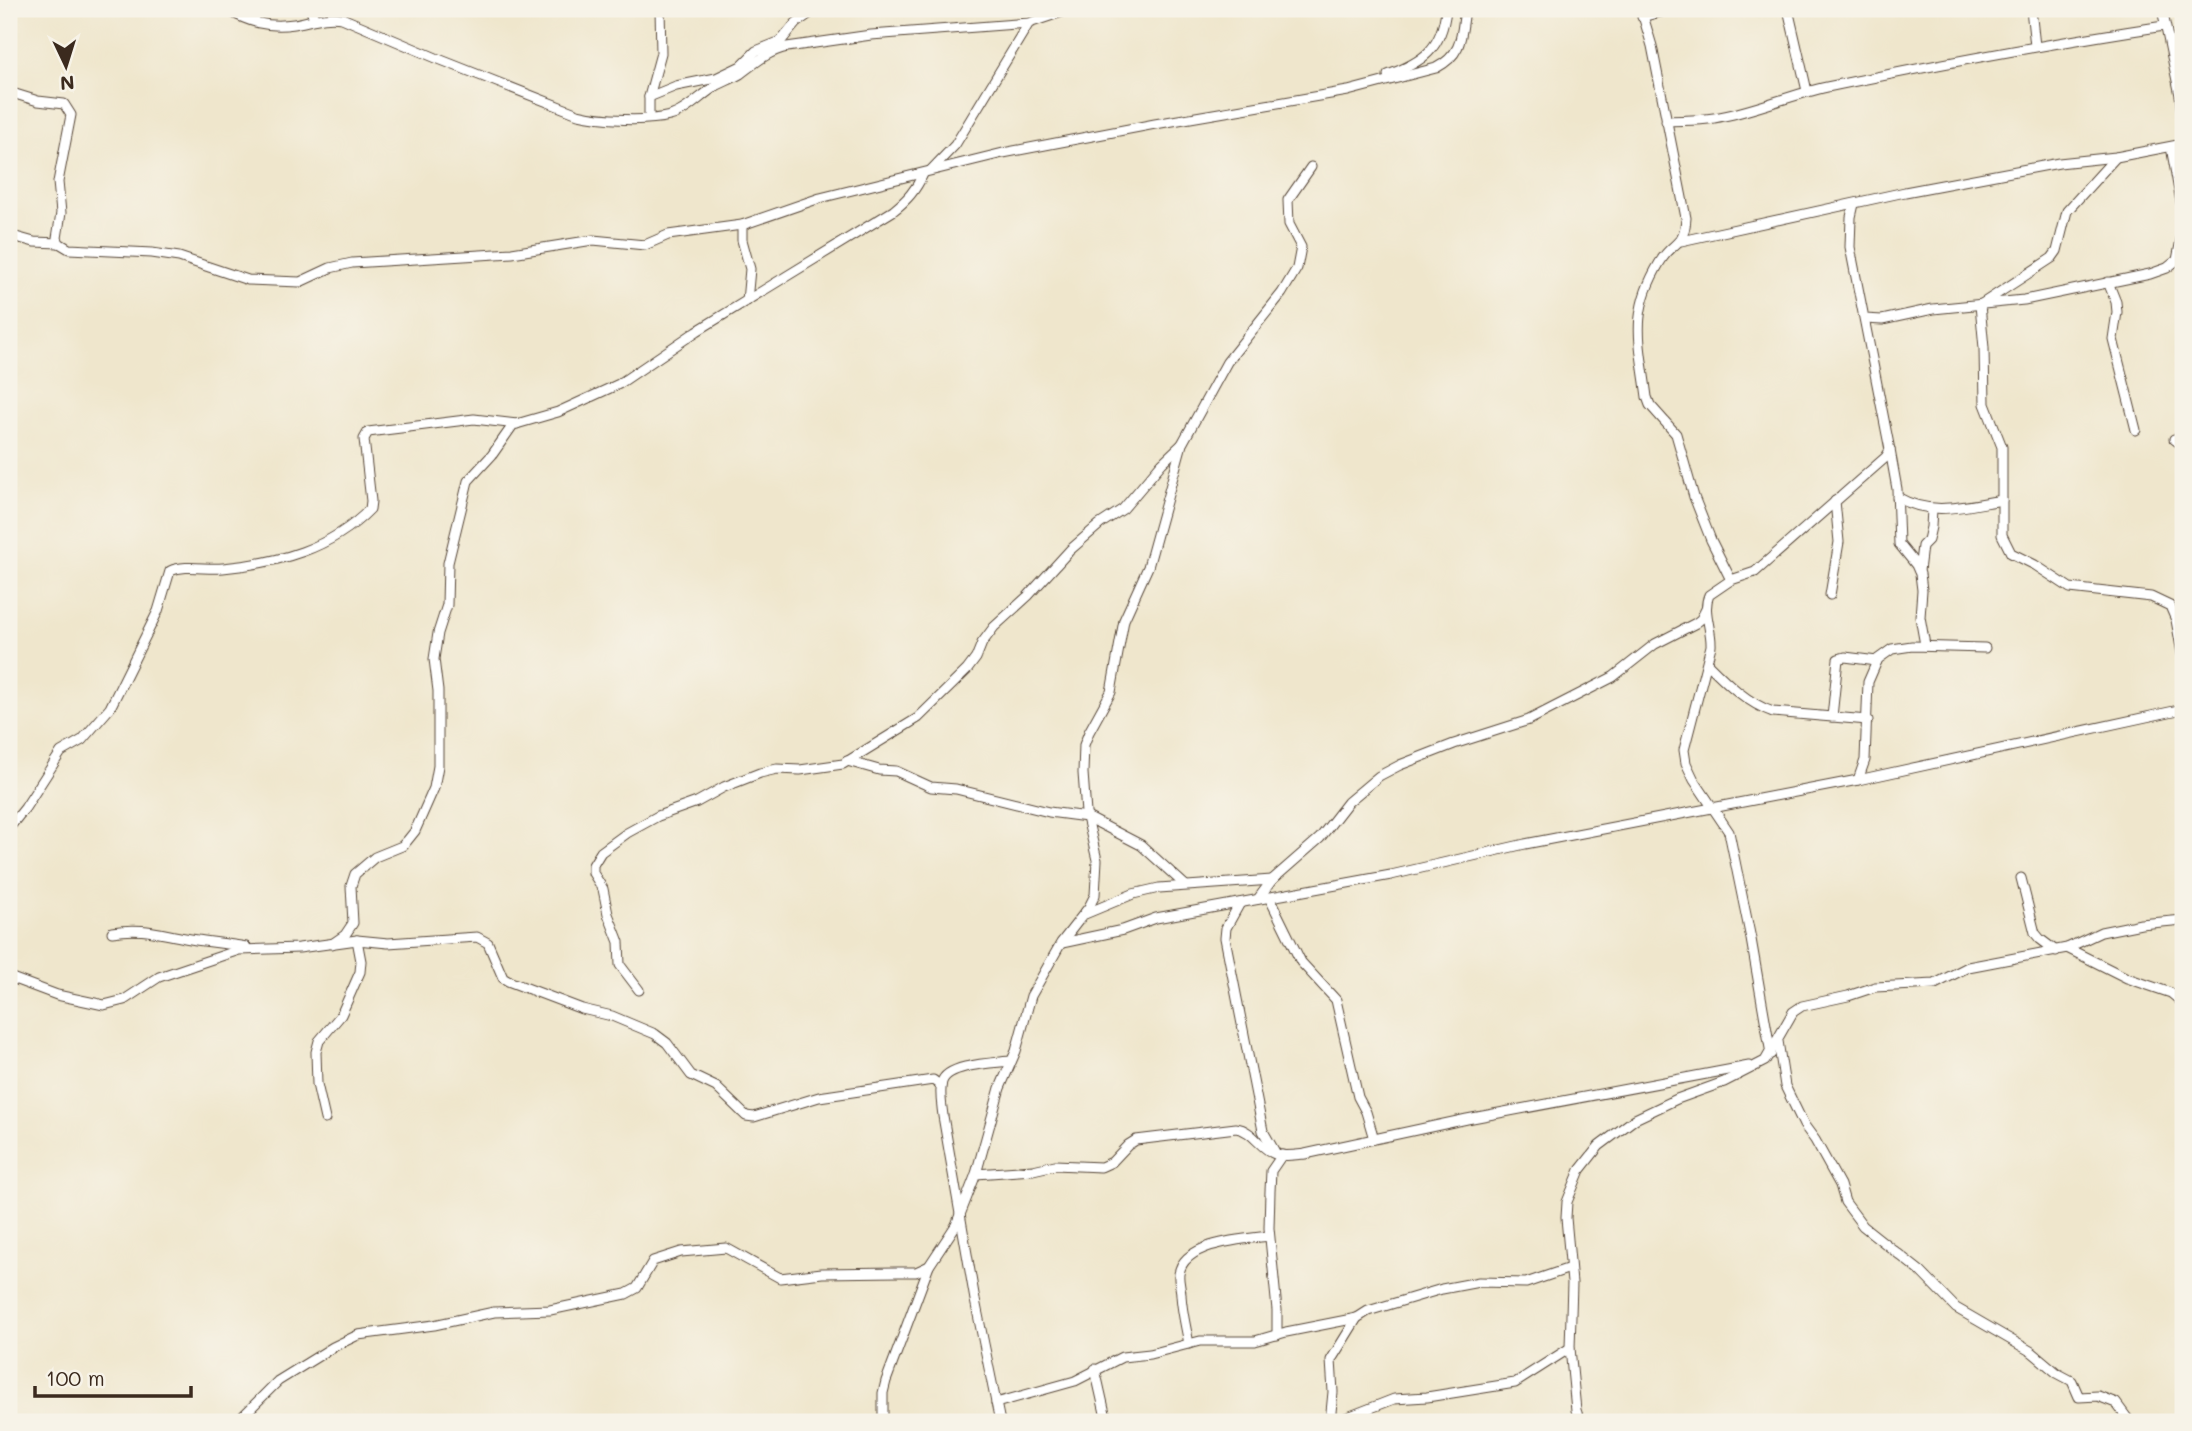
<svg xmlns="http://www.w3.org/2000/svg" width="2192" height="1431" font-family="Mali,sans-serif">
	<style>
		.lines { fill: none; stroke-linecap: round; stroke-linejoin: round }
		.street-casing { stroke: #564638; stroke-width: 11 }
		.street { stroke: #fff; stroke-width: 9 }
	</style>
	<rect width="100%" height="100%" fill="#f7f3e8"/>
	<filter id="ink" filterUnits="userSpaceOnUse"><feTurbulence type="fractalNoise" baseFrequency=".0143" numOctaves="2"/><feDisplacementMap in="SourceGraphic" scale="14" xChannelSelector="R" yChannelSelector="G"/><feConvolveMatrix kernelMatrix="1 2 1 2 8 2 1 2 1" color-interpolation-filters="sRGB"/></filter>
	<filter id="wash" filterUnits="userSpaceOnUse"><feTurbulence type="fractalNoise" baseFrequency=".00686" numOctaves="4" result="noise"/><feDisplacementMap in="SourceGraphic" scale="28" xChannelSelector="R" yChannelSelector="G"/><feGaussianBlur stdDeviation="1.57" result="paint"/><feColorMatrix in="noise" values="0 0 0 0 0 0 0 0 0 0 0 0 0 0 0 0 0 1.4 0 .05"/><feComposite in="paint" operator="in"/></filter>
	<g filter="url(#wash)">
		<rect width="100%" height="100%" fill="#efe6cc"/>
	</g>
	<g filter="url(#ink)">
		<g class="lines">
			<g class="street-casing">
				<g id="street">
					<path d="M226,9C248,22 268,28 294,24C311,21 325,15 342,18L436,58L578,114C602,120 646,122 670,116C686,112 701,95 716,86C723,82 732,79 740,74C755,63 768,51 787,47L871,35L1029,23"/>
					<path d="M310,9L315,19"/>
					<path d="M1641,9L1652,46L1686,218C1684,248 1673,240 1660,262C1629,313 1640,342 1647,397L1650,405L1676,434L1694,497L1711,540L1731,580"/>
					<path d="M1788,9L1807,91"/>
					<path d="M2031,9L2035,46"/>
					<path d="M2162,9L2180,95L2183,126"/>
					<path d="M1642,17L1672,9"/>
					<path d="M1388,75C1423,62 1442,49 1446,9"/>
					<path d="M9,92L38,101L64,104L71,115L58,182L61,213L57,238L59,243L69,249L152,253L179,257L248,280L300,282L330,268L352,263L512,253L593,240L645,245L668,235L742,225L820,198L1003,153L1155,124L1348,91L1436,68C1463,54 1461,36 1465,9"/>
					<path d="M649,97L676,86L716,78L741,66L756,51L781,41L796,23L816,9"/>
					<path d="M649,118V97L661,53L660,9"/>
					<path d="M1666,121C1682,120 1698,121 1714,118C1753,112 1789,95 1827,87C1939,64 2051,43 2164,26"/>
					<path d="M2171,147L2183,213"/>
					<path d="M2116,157L2067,211L2057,251L2052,258L1980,305L1984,348L1985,404L2002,447V535L2011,553L2035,565L2070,588L2151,597L2170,606L2176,620L2183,659"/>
					<path d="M931,170L955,145L1029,23L1071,9"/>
					<path d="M742,225V240L750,269L747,301"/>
					<path d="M9,235L34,242L59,243"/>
					<path d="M1681,241L1905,192L2059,163L2116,157L2183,144"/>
					<path d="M2108,282L2116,302L2117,312L2113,339L2136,430"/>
					<path d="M1865,319L1882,320L1933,309L2024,300L2150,274L2167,268L2177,260L2183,229"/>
					<path d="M2174,439L2183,446"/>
					<path d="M1890,450L1897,489L1899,544L1916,565L1920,574L1922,590L1920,617L1925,645"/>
					<path d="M1897,497C1931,517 1965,506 2002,500"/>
					<path d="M1919,571L1922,546L1928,540L1931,527L1932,509"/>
					<path d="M1830,595L1839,542L1835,501"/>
					<path d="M1708,664C1727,683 1747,703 1773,712L1868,720"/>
					<path d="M1832,717L1838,659L1845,657L1877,661"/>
					<path d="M847,761L879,770L896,771L931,787L956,789L1049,812L1087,817L1141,845L1185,885"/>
					<path d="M1858,780L1865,760L1868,682L1878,659L1892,649L1912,646L1985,648"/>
					<path d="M9,828L25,808L61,752L82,740L110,708L158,611L170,571C186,564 206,570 223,568C278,563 331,549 370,509L371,501L364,439L368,432L474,419L517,424"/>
					<path d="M2021,878L2035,933L2040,939L2056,951"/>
					<path d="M1269,897L1301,962L1336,1000L1358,1097L1366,1112L1374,1139"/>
					<path d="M1258,899L1272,880L1320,838L1348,802L1379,776L1400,765L1454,744L1529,720L1613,677L1655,644L1696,623L1701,619L1706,609"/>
					<path d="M1240,903L1226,928L1225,938L1263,1131L1275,1152"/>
					<path d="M1085,914L1133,894L1159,888L1272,880"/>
					<path d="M112,932C141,927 157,933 185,938C205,942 226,943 246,947"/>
					<path d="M1062,943L1123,930L1156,918L1391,875L1525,844L1858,780L2183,709"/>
					<path d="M332,944L345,935L353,923L351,886L355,874L375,857L402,846L407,841L415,831L434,788L438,766V691L434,659L438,633L447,605L448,563L468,481L492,455L513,425L558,412L619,384L697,331L893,211C907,200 916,190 923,174"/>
					<path d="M2067,948L2127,978L2171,993L2183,1003"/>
					<path d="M9,977L57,995L104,1005L124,1000L159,977L239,950L299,948L357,940L388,943L477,937L488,943L503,978L508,981L582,1009L612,1016L655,1034L667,1043L691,1075L716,1087L746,1116L754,1117L819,1097L933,1080L941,1086"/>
					<path d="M639,990L620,965L619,942L608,914L603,889L593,873V865L601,852L627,833L658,816L697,802L724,787L760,773L777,769L800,770L843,764L918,718L967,670L976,658L982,643L994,627L1028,596L1070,550L1100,524L1123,509L1162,463L1181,445"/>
					<path d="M1778,1041L1785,1086L1804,1125L1815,1140L1840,1185L1845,1202L1863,1226L1920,1271L1956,1308L2032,1352L2057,1373L2072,1381L2079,1397L2098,1396L2116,1403L2130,1422"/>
					<path d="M1771,1054L1751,939L1729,832L1694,780L1686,763L1684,750L1711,646C1712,629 1702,611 1709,595L1731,580L1755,572L1886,457L1890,450L1850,247L1851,217L1854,204"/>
					<path d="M325,1119L317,1084L316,1052L319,1041L341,1015L360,972L361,961L357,940"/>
					<path d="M976,1174L1033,1170L1055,1165L1101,1167L1112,1162L1128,1145L1136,1140L1236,1128C1253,1130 1259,1148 1275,1154C1284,1157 1296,1155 1305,1154L1467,1119L1749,1066"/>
					<path d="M1277,1335V1310L1269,1228L1270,1191L1271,1171L1282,1155"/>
					<path d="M1189,1344C1186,1327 1182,1312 1181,1295C1181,1288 1178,1281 1179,1274C1183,1242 1245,1239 1269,1236"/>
					<path d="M1095,1369L1107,1422"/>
					<path d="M996,1403L1075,1381L1122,1357L1150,1354L1200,1341H1255L1286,1332L1357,1318"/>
					<path d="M237,1422L278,1381L333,1347L358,1335L434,1325L494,1312L550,1310L626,1294L637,1288L653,1261L681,1252L726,1248L780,1278L822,1273L898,1272H916L929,1266"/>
					<path d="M883,1422V1393L886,1381L929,1266L956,1225L976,1174L1000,1088L1016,1051L1031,996L1061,943L1089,907L1095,895L1097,860L1086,813L1083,773L1084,745L1089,732L1111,692L1124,620L1148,567L1182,444L1227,362L1282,293L1297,268L1301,247L1289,224L1288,200L1311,167"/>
					<path d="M1000,1422L975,1300L943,1116C942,1106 939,1092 942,1082C947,1064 994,1063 1010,1061"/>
					<path d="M1330,1422L1333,1392L1331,1360L1357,1318L1368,1311L1442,1289L1479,1282L1526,1283L1570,1268"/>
					<path d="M1335,1422L1394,1399L1427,1397L1515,1383L1570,1348"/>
					<path d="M1580,1422L1576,1410L1570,1348L1572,1283L1566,1218L1567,1202L1580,1170L1599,1146L1635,1119L1677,1099L1724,1082L1765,1061L1793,1012L1802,1006L1848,996L1875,987L1935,984L1968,967L2067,948L2101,932L2141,924L2183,920"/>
				</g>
			</g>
			<use href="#street" class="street"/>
		</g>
	</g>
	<rect width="2192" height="1431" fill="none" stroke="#f7f3e8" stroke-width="35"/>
	<g transform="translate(66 66) rotate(176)" stroke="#f7f3e8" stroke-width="5" paint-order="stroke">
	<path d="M0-5L12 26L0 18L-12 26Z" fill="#3b2a1e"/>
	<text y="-10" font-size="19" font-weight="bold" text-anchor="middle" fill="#3b2a1e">N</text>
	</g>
	<path d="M35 1386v10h156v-10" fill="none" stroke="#3b2a1e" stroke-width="3.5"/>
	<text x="46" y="1386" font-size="21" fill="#3b2a1e" stroke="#f7f3e8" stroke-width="5" paint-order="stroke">100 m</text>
</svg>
